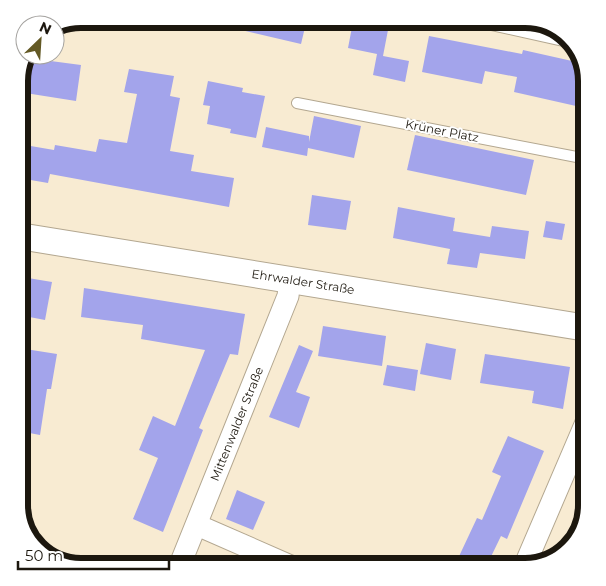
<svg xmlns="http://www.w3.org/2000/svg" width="606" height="586" font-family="Montserrat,sans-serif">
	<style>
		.building { fill: #a3a4eb }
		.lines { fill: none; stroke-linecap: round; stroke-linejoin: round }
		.service-casing { stroke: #b3a790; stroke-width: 12 }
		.minor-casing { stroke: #b3a790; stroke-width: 23 }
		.tertiary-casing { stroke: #b3a790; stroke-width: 28 }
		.service { stroke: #fff; stroke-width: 10 }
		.minor { stroke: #fff; stroke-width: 21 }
		.tertiary { stroke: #fff; stroke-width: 26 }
		.labels { text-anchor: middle; stroke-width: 4; stroke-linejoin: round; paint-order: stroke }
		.street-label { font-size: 12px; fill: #1c170e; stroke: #fff }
		.rim { fill: none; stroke: #1c170e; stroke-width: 6 }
	</style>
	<rect width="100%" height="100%" fill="#f8ebd2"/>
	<g class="building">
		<path d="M221,19H307L301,44L220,25Z"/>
		<path d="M353,22L388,30L383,56L409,61L405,82L373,75L377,54L348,48Z"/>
		<path d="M429,36L522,54L523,50L581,63L584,70L576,106L514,92L517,77L485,71L482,84L422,72Z"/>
		<path d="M29,55H44L43,60L81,65L76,101L19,92V76Z"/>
		<path d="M129,69L174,76L170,96L180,98L170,151L194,155L191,171L234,178L229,207L50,174L48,183L19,178V144L54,150L55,145L96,152L99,139L127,143L137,94L124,92Z"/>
		<path d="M208,81L243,88L242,92L265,96L256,138L230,133L231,129L207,124L210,106L203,105Z"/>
		<path d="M314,116L361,126L354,158L308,148L307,156L262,147L266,127L309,136V142Z"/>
		<path d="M415,135L534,160L526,195L407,170Z"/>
		<path d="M312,195L351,201L346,230L308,225Z"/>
		<path d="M398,207L455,218L453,231L490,237L492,226L529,231L525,259L480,253L477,268L447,264L450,249L393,238Z"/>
		<path d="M546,221L565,224L562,240L543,237Z"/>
		<path d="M22,277L52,282L45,320L19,315V297Z"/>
		<path d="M84,288L245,314L238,355L230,354L199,428L203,430L163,532L133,519L158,458L139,450L153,416L175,426L205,350L141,339L143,325L81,317Z"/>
		<path d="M323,326L386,336L382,366L318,356Z"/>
		<path d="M426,343L456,349L451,380L420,374Z"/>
		<path d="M299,345L313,351L296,392L310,397L299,428L269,417Z"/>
		<path d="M19,348L57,354L51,389H47L40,435L19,431Z"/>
		<path d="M485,354L570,367L563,409L532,403L534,391L480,383Z"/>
		<path d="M387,365L418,370L415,391L383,385Z"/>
		<path d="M508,436L544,451L507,539L501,536L486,567H454L477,518L482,520L501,476L492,472Z"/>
		<path d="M237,490L265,502L253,530L226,519Z"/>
	</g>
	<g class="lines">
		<g class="service-casing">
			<path id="service" d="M297,103L587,159"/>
		</g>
		<g class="minor-casing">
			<g id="minor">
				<path d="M490,19L562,35"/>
				<path d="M197,525L293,567"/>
				<path d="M179,567L288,296L290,279"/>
				<path d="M524,567L587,420"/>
			</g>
		</g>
		<g class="tertiary-casing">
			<path id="tertiary" d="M19,236L587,328"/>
		</g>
		<use href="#service" class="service"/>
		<use href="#minor" class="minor"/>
		<use href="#tertiary" class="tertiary"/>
	</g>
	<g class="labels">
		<g class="street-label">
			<text transform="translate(442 131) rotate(11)" y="4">Krüner Platz</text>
			<text transform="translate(303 282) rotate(9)" y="4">Ehrwalder Straße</text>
			<text transform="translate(237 424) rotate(-68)" y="4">Mittenwalder Straße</text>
		</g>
	</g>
	<path d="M0 0H606V586H0ZM81 28H525A53 53 0 0 1 578 81V505A53 53 0 0 1 525 558H81A53 53 0 0 1 28 505V81A53 53 0 0 1 81 28Z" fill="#fff" fill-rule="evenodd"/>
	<path class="rim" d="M81 28H525A53 53 0 0 1 578 81V505A53 53 0 0 1 525 558H81A53 53 0 0 1 28 505V81A53 53 0 0 1 81 28Z"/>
	<g transform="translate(40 40) rotate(25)"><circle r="24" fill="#ffffff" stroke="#a4a29f"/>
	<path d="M0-4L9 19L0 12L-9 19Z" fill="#635925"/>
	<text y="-8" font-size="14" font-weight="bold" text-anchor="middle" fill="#1c170e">N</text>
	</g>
	<path d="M18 561v8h151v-8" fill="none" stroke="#1c170e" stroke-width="2.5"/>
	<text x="25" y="561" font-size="15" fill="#1c170e" stroke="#ffffff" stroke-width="4" paint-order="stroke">50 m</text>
</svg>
